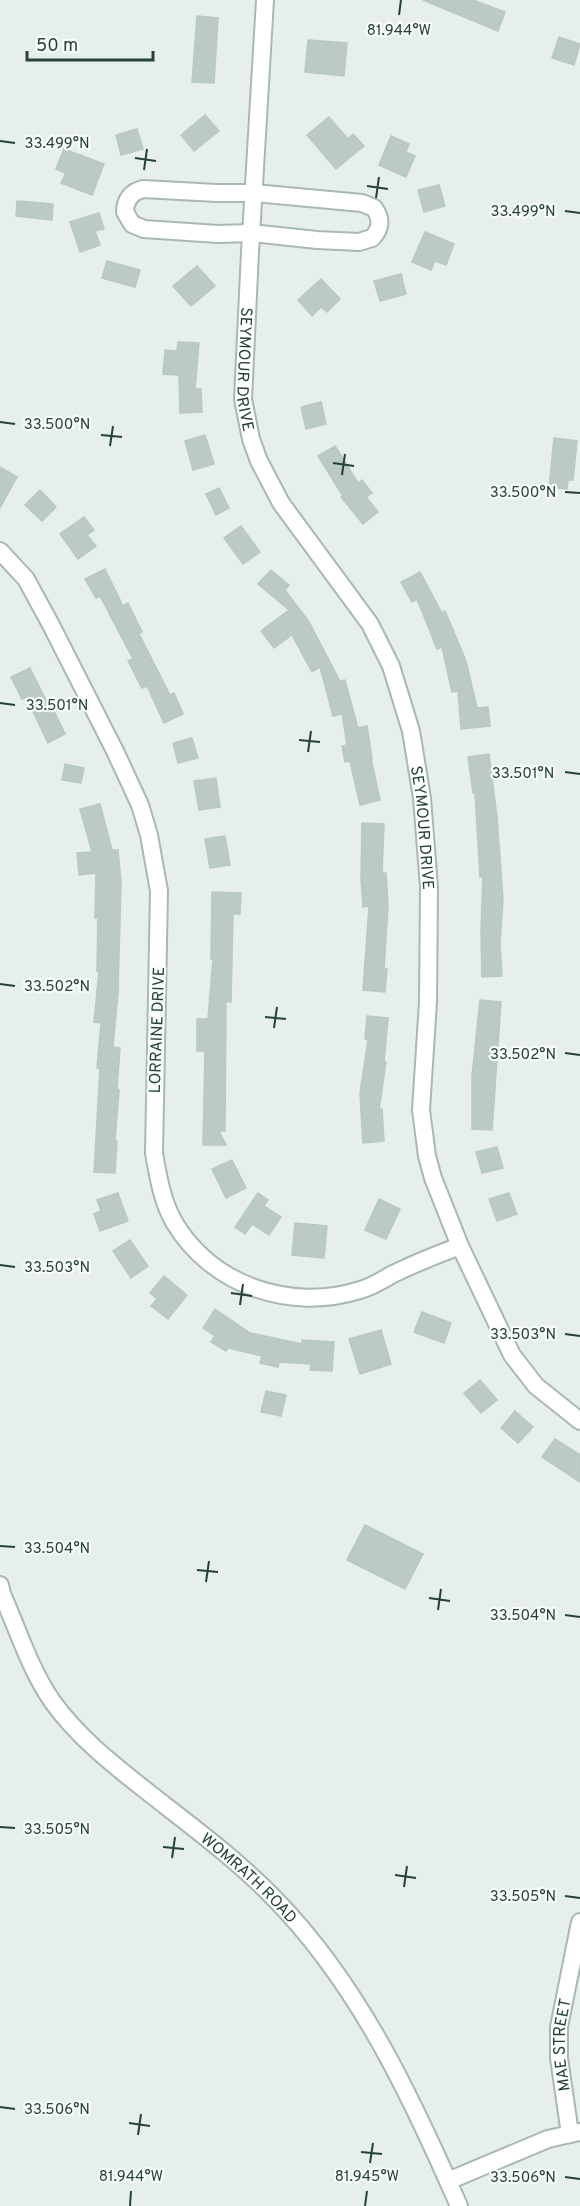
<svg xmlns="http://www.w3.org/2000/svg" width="580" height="2206" font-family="Overpass,sans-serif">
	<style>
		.building { fill: #bbcac4; stroke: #b8c9c2; stroke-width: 1.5 }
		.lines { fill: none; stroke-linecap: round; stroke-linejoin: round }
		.minor-casing { stroke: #a8b8b2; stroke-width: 20 }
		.minor { stroke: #fff; stroke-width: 16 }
		.ticks { fill: none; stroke: #24423a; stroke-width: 2 }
		.labels { text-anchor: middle; stroke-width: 4.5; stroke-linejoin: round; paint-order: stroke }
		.street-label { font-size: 16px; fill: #24423a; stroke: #f7fbf9 }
		.ticks-label { font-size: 15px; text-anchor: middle; fill: #24423a; stroke: #f7fbf9; stroke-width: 4.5; stroke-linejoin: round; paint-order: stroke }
	</style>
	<rect width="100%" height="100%" fill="#e6efeb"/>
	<g class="building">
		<path d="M423,0H473L505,12L498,31Z"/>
		<path d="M197,16L218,18L214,83L192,82Z"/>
		<path d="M559,37L580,44L574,65L552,58Z"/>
		<path d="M308,40L347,43L344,76L305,72Z"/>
		<path d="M205,115L219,131L194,151L181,135Z"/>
		<path d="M329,117L348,139L353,134L364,146L336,169L307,135Z"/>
		<path d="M137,129L143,149L121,155L116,135Z"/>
		<path d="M391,136L409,144L406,152L415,156L406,177L379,165Z"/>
		<path d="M64,149L104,164L92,195L61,183L66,173L56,169Z"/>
		<path d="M439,185L445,206L424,212L418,190Z"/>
		<path d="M17,201L53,204L52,220L16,216Z"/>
		<path d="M99,213L104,229L95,231L100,245L80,252L70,222Z"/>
		<path d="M425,232L454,244L446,265L435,261L431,270L412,262Z"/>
		<path d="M107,261L140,270L135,287L102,278Z"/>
		<path d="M197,266L215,286L191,306L173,286Z"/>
		<path d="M401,274L406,294L380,301L374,281Z"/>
		<path d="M321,279L340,299L327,312L321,307L312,316L298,300Z"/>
		<path d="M178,342L199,343L195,389H201L202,412L180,413L179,375L163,374L165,350L177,351Z"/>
		<path d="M321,402L326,424L306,429L301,407Z"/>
		<path d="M205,435L214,464L193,470L185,441Z"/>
		<path d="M554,438L577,441L573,480H568L567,489L549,487Z"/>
		<path d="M335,446L358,483L362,480L372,493L366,497L378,512L363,524L341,497L343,496L318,456Z"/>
		<path d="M0,467L17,477L0,508Z"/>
		<path d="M219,488L229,508L216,515L206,494Z"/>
		<path d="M40,490L56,507L42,521L25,505Z"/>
		<path d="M84,517L94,530L87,535L96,546L78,559L60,534Z"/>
		<path d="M241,526L260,552L243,564L224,538Z"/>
		<path d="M105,569L123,606L128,603L142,632L139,634L170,695L174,693L183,714L164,723L147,686L142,688L128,661L133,659L100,596L96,598L85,579Z"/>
		<path d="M271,570L289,585L285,590L309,622L340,681L345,680L358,728L367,726L372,758H371L380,800L360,805L350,761L345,762L342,746L347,745L342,714L333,716L320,667L312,672L292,635L274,648L261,631L289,610L258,584Z"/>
		<path d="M420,572L442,613L445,611L466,661L477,708L488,707L490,726L461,729L458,691L452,692L442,647L437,649L417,599L412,602L401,582Z"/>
		<path d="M30,668L49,706L51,705L65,734L48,743L26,697L22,699L11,677Z"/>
		<path d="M192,738L198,758L178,763L173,743Z"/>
		<path d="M489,754L497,817L503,899L500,944L502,976L482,977L481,932L483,877H480L475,793H473L468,757Z"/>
		<path d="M65,764L84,768L81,783L62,780Z"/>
		<path d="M216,778L220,807L199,810L194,781Z"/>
		<path d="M100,804L112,850H118L121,882L118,993L113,1047L120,1048L117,1089L119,1090L115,1141H117L115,1173L94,1172L100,1069L97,1068L101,1023L94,1022L99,971H97L98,918H95L96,873L79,875L77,853L92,852L80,809Z"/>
		<path d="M362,823L384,824L382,873H386L388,907L384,969H387L385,992L363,990L369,906L363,907L361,878Z"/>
		<path d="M225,836L230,865L210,868L205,839Z"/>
		<path d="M212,892L241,893L240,914H233L231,1002L226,1001L225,1131H219L226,1145H203L205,1051H197V1019H208L213,959H211Z"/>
		<path d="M480,1000L501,1002L492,1130L472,1129V1076Z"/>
		<path d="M367,1016L388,1018L384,1062H386L379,1110L382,1109L384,1141L363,1143L360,1093L368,1040L365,1039Z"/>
		<path d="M497,1147L503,1168L482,1173L476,1152Z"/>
		<path d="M232,1160L246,1188L226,1198L212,1169Z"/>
		<path d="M118,1193L128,1221L100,1231L94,1214L101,1211L97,1200Z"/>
		<path d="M258,1193L268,1200L264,1206L281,1217L269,1235L252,1224L245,1234L235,1227Z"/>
		<path d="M509,1193L517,1214L497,1221L489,1199Z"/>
		<path d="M379,1199L400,1209L386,1239L365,1230Z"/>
		<path d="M295,1223L327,1226L324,1258L292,1255Z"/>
		<path d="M130,1240L148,1266L131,1278L113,1251Z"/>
		<path d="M164,1276L187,1295L168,1319L151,1306L157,1299L150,1293Z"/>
		<path d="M215,1309L250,1333L302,1344V1340L334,1342L332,1371L310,1370L311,1364L279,1362L278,1367L260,1363L262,1356L228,1348L226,1351L211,1342L215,1336L203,1328Z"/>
		<path d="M422,1312L451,1323L444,1343L414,1332Z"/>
		<path d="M381,1330L391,1364L360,1374L349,1339Z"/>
		<path d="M480,1380L497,1400L481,1413L464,1393Z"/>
		<path d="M266,1391L286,1395L281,1416L261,1412Z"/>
		<path d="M515,1411L533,1427L518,1443L501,1428Z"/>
		<path d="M555,1439L580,1455V1482L542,1457Z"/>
		<path d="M365,1525L423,1554L405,1589L347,1560Z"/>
	</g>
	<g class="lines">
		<g class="minor-casing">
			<g id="minor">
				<path id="s1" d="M265,0L250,252L243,399L251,439L259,461L281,503L370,624L391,666L411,731L422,798L429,887L428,1002L421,1110L427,1156L433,1178L460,1246L512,1355L536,1386L580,1421"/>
				<path d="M143,189L217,193H254L362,203L374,208C382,219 381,229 372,238L359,242L317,240L251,233L218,234L144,229L132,224L125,212C125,200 131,192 143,189Z"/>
				<path d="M0,551L26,579L51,625L115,751L140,805L149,835L159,891L154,1153C158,1176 162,1201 174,1222C212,1286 291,1312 360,1290C372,1287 382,1280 393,1274C414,1264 438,1254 460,1246"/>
				<path id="s2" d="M0,1585L2,1594C18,1630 30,1669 52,1701C77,1736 111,1763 144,1789C187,1823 234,1857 273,1897C358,1983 411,2096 459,2206"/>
				<path id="s3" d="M570,2134L559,2058V2027L580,1922"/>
				<path d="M448,2181L548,2139L579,2132"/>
			</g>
		</g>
		<use href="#minor" class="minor"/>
	</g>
	<path class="ticks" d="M399,15L401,0M0,141L15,143M135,158L156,161M144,170L147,149M367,186L388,189M376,198L379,177M565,211L580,213M0,422L15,424M101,435L122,437M110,446L113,426M333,463L354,466M342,475L345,454M565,492L580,493M0,703L15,705M299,740L320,742M308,752L311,731M565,772L580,774M0,984L15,986M265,1017L286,1019M274,1028L277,1007M565,1053L580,1055M0,1265L15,1267M231,1293L252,1296M240,1305L243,1284M565,1334L580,1336M0,1546L15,1547M197,1570L218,1572M206,1582L209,1561M429,1598L450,1601M438,1610L441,1589M565,1615L580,1617M0,1827L15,1828M163,1847L184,1849M172,1858L175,1837M395,1875L416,1878M404,1887L407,1866M565,1896L580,1898M0,2107L15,2109M129,2123L150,2126M138,2135L141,2114M361,2152L382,2154M370,2163L373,2143M565,2177L580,2179M130,2206L131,2191M365,2206L367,2191"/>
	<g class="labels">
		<g class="street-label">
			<text dy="6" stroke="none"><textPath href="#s1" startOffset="370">SEYMOUR DRIVE</textPath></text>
			<text dy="6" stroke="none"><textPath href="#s1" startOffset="874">SEYMOUR DRIVE</textPath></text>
			<text transform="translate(156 1030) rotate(-88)" y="6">LORRAINE DRIVE</text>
			<text dy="6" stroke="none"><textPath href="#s2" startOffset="393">WOMRATH ROAD</textPath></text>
			<text dy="6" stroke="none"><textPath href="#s3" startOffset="90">MAE STREET</textPath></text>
		</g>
	</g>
	<g class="ticks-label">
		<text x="399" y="35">81.944°W</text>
		<text x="57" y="148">33.499°N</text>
		<text x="523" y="216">33.499°N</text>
		<text x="57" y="429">33.500°N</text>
		<text x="523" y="497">33.500°N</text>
		<text x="57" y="710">33.501°N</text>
		<text x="523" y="778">33.501°N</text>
		<text x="57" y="991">33.502°N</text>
		<text x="523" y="1059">33.502°N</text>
		<text x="57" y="1272">33.503°N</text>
		<text x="523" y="1339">33.503°N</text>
		<text x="57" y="1553">33.504°N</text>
		<text x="523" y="1620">33.504°N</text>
		<text x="57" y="1834">33.505°N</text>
		<text x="523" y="1901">33.505°N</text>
		<text x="57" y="2114">33.506°N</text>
		<text x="131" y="2181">81.944°W</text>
		<text x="367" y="2181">81.945°W</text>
		<text x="523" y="2182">33.506°N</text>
	</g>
	<path d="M27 51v9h126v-9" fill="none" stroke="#24423a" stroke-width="3"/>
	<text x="36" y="51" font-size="18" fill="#24423a" stroke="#f7fbf9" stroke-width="4.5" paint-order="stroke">50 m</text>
</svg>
